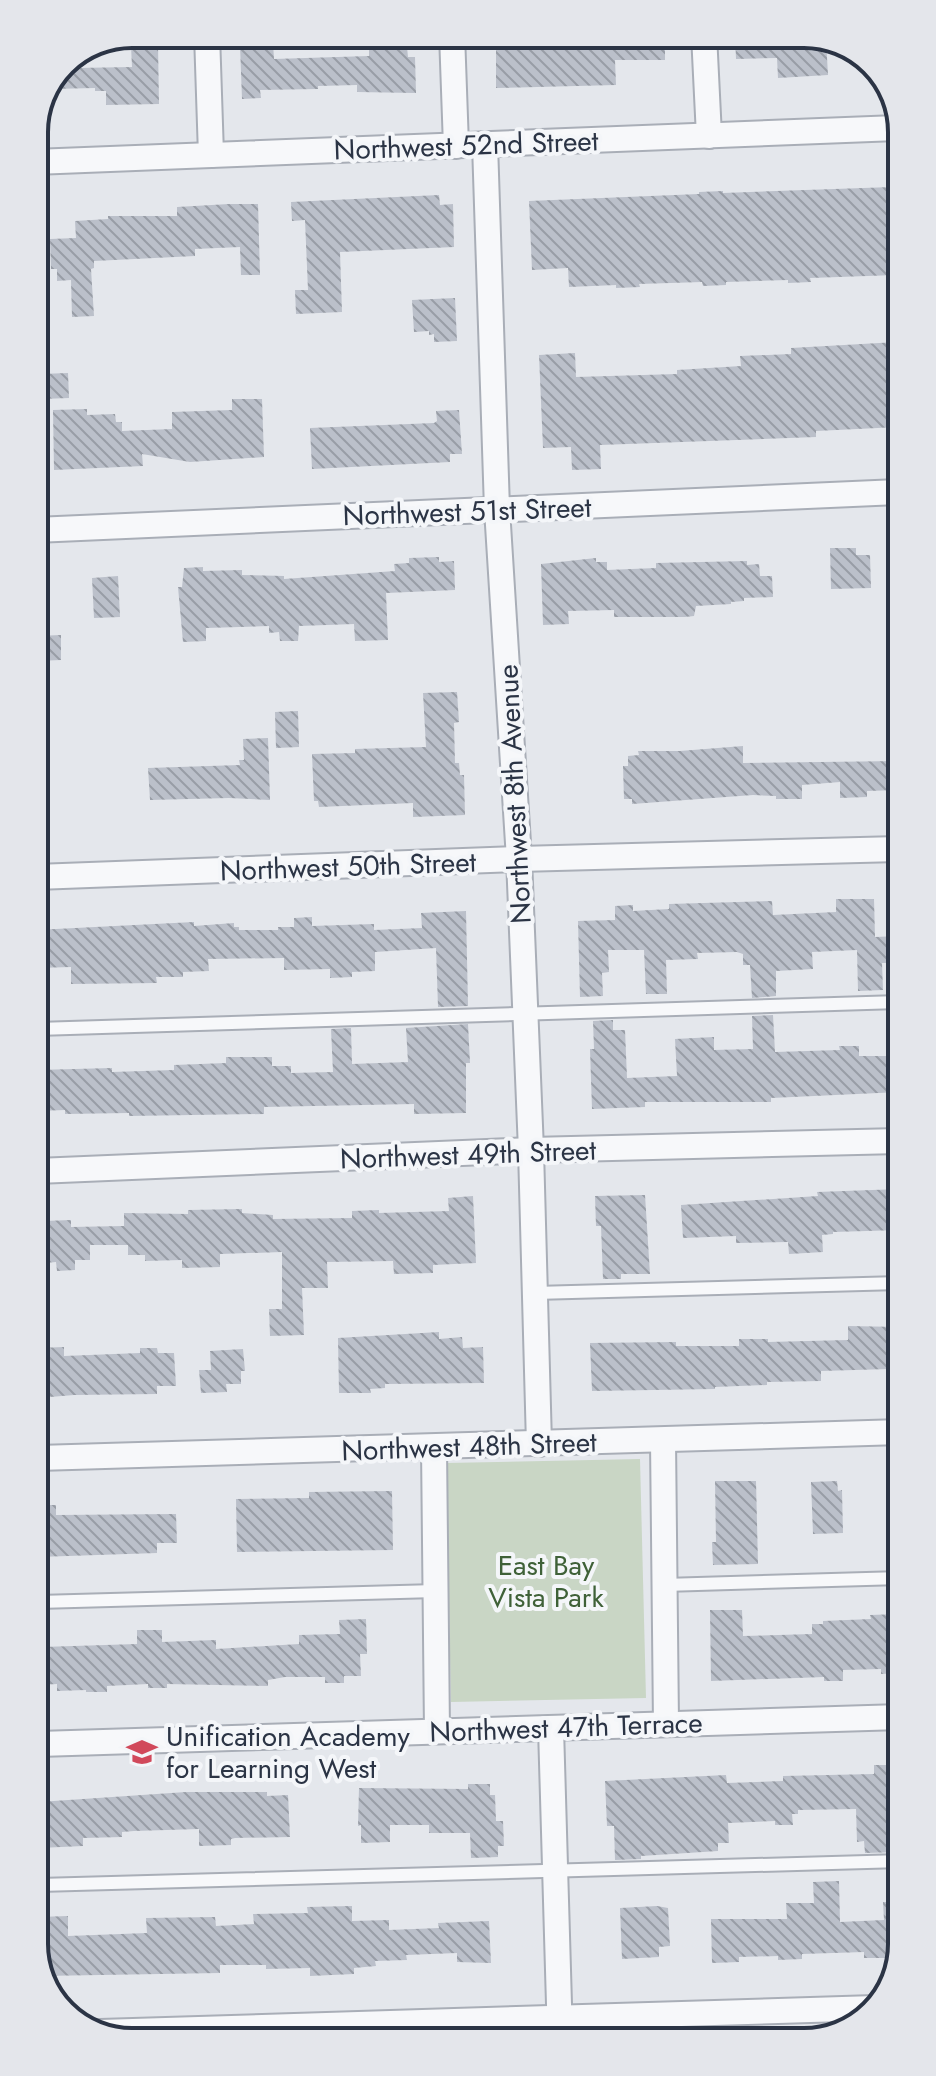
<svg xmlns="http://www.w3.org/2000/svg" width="936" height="2076" font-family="Jost,sans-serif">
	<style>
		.park { fill: #c9d6c5 }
		.building { fill: url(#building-back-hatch) }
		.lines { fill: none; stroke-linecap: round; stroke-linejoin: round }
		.lane-casing { stroke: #a9aeb7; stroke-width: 16 }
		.street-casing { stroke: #a9aeb7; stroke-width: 28 }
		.lane { stroke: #f7f8fa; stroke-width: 12 }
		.street { stroke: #f7f8fa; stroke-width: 24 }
		.labels { text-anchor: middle; stroke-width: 8; stroke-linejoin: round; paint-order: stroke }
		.street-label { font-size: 28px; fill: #2b3445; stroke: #f4f6f9 }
		.park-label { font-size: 28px; fill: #3f6138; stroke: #f4f6f9 }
		.poi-label { font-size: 28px; fill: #2b3445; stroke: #f4f6f9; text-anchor: start }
		.rim { fill: none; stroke: #2b3445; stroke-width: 4 }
	</style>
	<defs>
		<pattern id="building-back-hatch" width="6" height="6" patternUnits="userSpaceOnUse" patternTransform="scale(2)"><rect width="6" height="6" fill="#bbc0ca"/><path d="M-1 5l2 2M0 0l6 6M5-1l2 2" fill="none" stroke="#989da6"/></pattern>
	</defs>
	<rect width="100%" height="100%" fill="#e4e7ec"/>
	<path class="park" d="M640,1459L646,1698L451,1702L446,1463Z"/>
	<g class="building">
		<path d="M380,34H403V47H407L408,57H415L416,93L357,92V85L318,86V89L260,90L261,98L242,99L240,45L273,43L274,59L369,56V48H381Z"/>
		<path d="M496,34H540L541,45L585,43V34H665V60H615L616,85L496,88Z"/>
		<path d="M735,34H811L826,40L828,75L778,78L777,58L736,59Z"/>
		<path d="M158,45L159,104L106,105V91H95V88L51,89L63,62L75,57L76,68L132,67L131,46Z"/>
		<path d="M892,187L896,275L810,278L811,282L788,283V280L726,282V285L703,286L702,282L639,284L640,287L616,288V285L569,287L568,268L532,270L529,201L699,194V192L723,191V193Z"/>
		<path d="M439,195L440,205L453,204L454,247L340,252L342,312L296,314L295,290H308L305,220L292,221L291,202Z"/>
		<path d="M229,204H258L260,275H241L240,247L195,249V256L94,261V268L91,269L94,316L72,317L71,280L57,281V269H51L50,239L76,238L75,221L108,219V216H177V207Z"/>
		<path d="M455,298L457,341L434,342V334L429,335V331L414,332L412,300Z"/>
		<path d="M897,342L898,427L816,431V437L600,445L601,469L572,470L571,447L543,448L539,355L575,353L576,377L677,374V370L741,366L740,356L791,354V348Z"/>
		<path d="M68,373L69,398L42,399L41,374Z"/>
		<path d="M232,399H262L264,457L190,462L142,454L143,466L54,470L53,410L87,409V415L115,414L116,422H122V431L172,429V412L232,410Z"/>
		<path d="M459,410L462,454H450V462L312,469L310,428L434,423L437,421L436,411Z"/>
		<path d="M830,548H856V555H870L871,588L831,589Z"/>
		<path d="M439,557V562L454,561L455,590L386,593L388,640L355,641L354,624L299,626L298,641H280L279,632L269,633V626L206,628V641L183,642L178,587H182L184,568L203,567V571L242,570V575L284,576V579L395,571L394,564L409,563V558Z"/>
		<path d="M596,558V562H607V570L656,568V563L747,561V565L759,564L760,576H772L773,597L744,598V601L731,602V604L696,606L694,616L685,617H614V610L568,611L569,624L543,625L541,564Z"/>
		<path d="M118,576L120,617L94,618L92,578Z"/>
		<path d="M61,635V660L36,661V636Z"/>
		<path d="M457,692L459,722L454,723L455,763H459L460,775H464L465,815L413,817V803L319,807L318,801H314L312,754L355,753V749L426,747L423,693Z"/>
		<path d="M298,711L299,747L276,748L275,712Z"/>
		<path d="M268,738L270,800L229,798L150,800L148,768L240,765L239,760H244L243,739Z"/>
		<path d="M743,746V763L899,761V790L867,791V797L840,798V782L802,785V799H776V796L753,795L632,804V799H624L623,766H628V756L639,755L638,751H680Z"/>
		<path d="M836,899H874L875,937L899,936V963H882L883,990L858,991L857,950L812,952L813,969L776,971V996L752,998L750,965H743V954L737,952L697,953L698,959L666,960L667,994H646L644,950H608L609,972L602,973L603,996L580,997L578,921L615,920V906L633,905V911L669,909V904L772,901L773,915L836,912Z"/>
		<path d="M466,911L468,1006L438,1007L436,948L375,952V971L352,972V977L330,978V969L284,970V958L208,959L209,971L183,972V977H156L157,983L71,984V967L37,968L36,930L194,922V926L234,923V927H239V930H278V927H294V918L312,917V926L374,924V930L422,928L421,913Z"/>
		<path d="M773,1015L775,1052L840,1050L839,1046H859V1056H899L900,1092L771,1098V1102H645V1107L592,1109L590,1049H594L593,1021L613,1020V1030H625L627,1078L677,1076L675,1039L714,1037V1050L753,1049L752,1016Z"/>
		<path d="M468,1024L470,1063H466V1113L414,1114V1104L264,1107V1114L129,1116V1113L65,1114V1110L37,1111V1070L112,1068V1072L174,1070V1065L226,1063V1057H272V1066H291V1073L333,1072L331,1029L351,1028L352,1064L408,1062L406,1028Z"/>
		<path d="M900,1189V1230L833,1232V1234L822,1235L823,1252L789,1254L788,1242L736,1243V1236L683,1238L681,1205L818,1196L817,1192Z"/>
		<path d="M645,1195L650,1274H621V1279H603L601,1226H596L595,1196Z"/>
		<path d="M473,1196L476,1263L433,1265V1273L394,1274L393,1261L327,1262L328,1288H302L304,1335L270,1336L269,1309H282V1252L220,1254V1267L182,1268V1260L145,1261V1255H128V1245H90V1260H75V1270L57,1271L56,1262L45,1263L44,1221L71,1220V1227L124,1226V1213L188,1214V1210L242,1209V1213L273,1215V1219L352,1218V1211L379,1210V1213L449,1211L448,1198Z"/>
		<path d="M848,1326L900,1327V1365H889V1369L821,1371V1381L767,1382V1385L715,1387V1389L592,1391L590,1343L676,1342V1346H739V1339H768V1342L848,1340Z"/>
		<path d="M439,1332V1339L462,1337L463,1348L483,1347L484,1383L385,1384V1388L370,1389L371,1393H339L338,1338Z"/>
		<path d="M64,1347V1356L140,1353V1348H157L158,1353H174L176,1386H157V1394L74,1395L38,1398V1348Z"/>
		<path d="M243,1349L245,1371H241V1384H226L227,1392L201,1393L199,1370H211L210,1351Z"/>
		<path d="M715,1481H756L758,1564L713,1565L712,1542H716Z"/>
		<path d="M837,1481L838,1491L842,1490L843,1533L813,1534L811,1482Z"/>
		<path d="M392,1491L393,1550L237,1552L236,1499L309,1498V1492Z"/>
		<path d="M38,1505H56V1515L176,1514L177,1543H157V1553L38,1557Z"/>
		<path d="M710,1610H742L743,1636L812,1634V1624H823V1621L871,1619L870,1615L899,1614L901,1673L881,1674V1669L843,1670V1681H824V1677L711,1681Z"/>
		<path d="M366,1619L367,1654H360L361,1676H344V1683H325V1677H285L268,1680V1686L167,1684V1688H148V1684L107,1686V1692H86V1690L57,1691V1684L39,1685L42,1647L137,1644V1630H162V1642L216,1640V1649L299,1644V1635L340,1634L339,1620Z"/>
		<path d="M874,1765H900L902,1811H897L899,1852L865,1853L864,1841L857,1842L856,1809L798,1810V1814H792L793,1825H775V1821L728,1823L729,1843H718V1851L641,1856V1859L615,1860L614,1826H607L605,1781L726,1775L727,1783L783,1781V1776L874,1774Z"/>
		<path d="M468,1784H490V1795H495L496,1821H503L504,1846H498V1857L471,1858L470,1833H429V1825H390V1842L361,1843V1825L358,1826L359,1788L468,1789Z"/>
		<path d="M186,1792H267V1796L288,1795L290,1837L235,1838L231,1839V1845L199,1846V1829L134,1831L122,1832V1837L83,1838V1846L39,1848V1802Z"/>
		<path d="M839,1881L840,1922L884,1920L883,1902H902V1944L897,1958H864V1952L802,1954V1959L778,1960V1956L739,1957V1962L712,1963L711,1919H787L786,1903H814L813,1882Z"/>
		<path d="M352,1906V1921L389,1920V1930L439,1928L438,1923L489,1921L491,1963L457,1962V1953L406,1955L407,1960L375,1961L376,1966L354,1968V1974L310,1976V1968L266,1969V1965H220V1973L41,1976L39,1917L68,1916V1936L147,1933L146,1918L215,1917L216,1926L254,1924L253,1914L308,1913L307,1907Z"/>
		<path d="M657,1906L668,1908L670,1946L659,1947V1957L622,1959L620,1908Z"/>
	</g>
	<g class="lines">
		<g class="lane-casing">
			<g id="lane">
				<path d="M37,1029L899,1002"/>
				<path d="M535,1293L900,1283"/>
				<path d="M664,1585L901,1578"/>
				<path d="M38,1602L436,1591"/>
				<path d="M39,1885L902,1861"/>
			</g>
		</g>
		<g class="street-casing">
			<g id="street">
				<path d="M207,34L211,155"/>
				<path d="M452,34L456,146"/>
				<path d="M704,34L709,136"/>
				<path d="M485,144L497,509L519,859L531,1150L539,1444"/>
				<path d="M34,162L897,128"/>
				<path d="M35,530L898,492"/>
				<path d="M36,877L519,859L899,849"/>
				<path d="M37,1171L531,1150L900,1141"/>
				<path d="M663,1440L666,1724"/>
				<path d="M434,1447L437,1731"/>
				<path d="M38,1458L901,1432"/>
				<path d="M551,1728L560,2039"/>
				<path d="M39,1744L901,1717"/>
				<path d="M100,2032L875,2008"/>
			</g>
		</g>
		<use href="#lane" class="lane"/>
		<use href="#street" class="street"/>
	</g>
	<defs>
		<g id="school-bare" transform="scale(2.4)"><path d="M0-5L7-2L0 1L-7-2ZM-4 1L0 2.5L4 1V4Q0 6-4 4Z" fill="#d1495b" stroke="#f4f6f9" stroke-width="2.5" paint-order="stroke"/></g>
	</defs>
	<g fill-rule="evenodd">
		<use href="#school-bare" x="142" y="1752"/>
	</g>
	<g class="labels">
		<g class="street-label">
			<text transform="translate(466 145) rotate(-2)" y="10">Northwest 52nd Street</text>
			<text transform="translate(467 511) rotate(-2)" y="10">Northwest 51st Street</text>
			<text transform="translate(514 794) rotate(-93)" y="10">Northwest 8th Avenue</text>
			<text transform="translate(348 866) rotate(-2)" y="10">Northwest 50th Street</text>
			<text transform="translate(468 1154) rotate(-2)" y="10">Northwest 49th Street</text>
			<text transform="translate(469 1446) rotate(-2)" y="10">Northwest 48th Street</text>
			<text transform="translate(566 1727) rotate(-2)" y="10">Northwest 47th Terrace</text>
		</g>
		<g class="park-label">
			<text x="546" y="1575">East Bay<tspan x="546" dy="32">Vista Park</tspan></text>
		</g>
		<g class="poi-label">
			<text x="166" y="1746">Unification Academy<tspan x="166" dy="32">for Learning West</tspan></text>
		</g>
	</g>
	<path d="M0 0H936V2076H0ZM132 48H804A84 84 0 0 1 888 132V1944A84 84 0 0 1 804 2028H132A84 84 0 0 1 48 1944V132A84 84 0 0 1 132 48Z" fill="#e4e6eb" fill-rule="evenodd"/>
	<path class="rim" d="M132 48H804A84 84 0 0 1 888 132V1944A84 84 0 0 1 804 2028H132A84 84 0 0 1 48 1944V132A84 84 0 0 1 132 48Z"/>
</svg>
